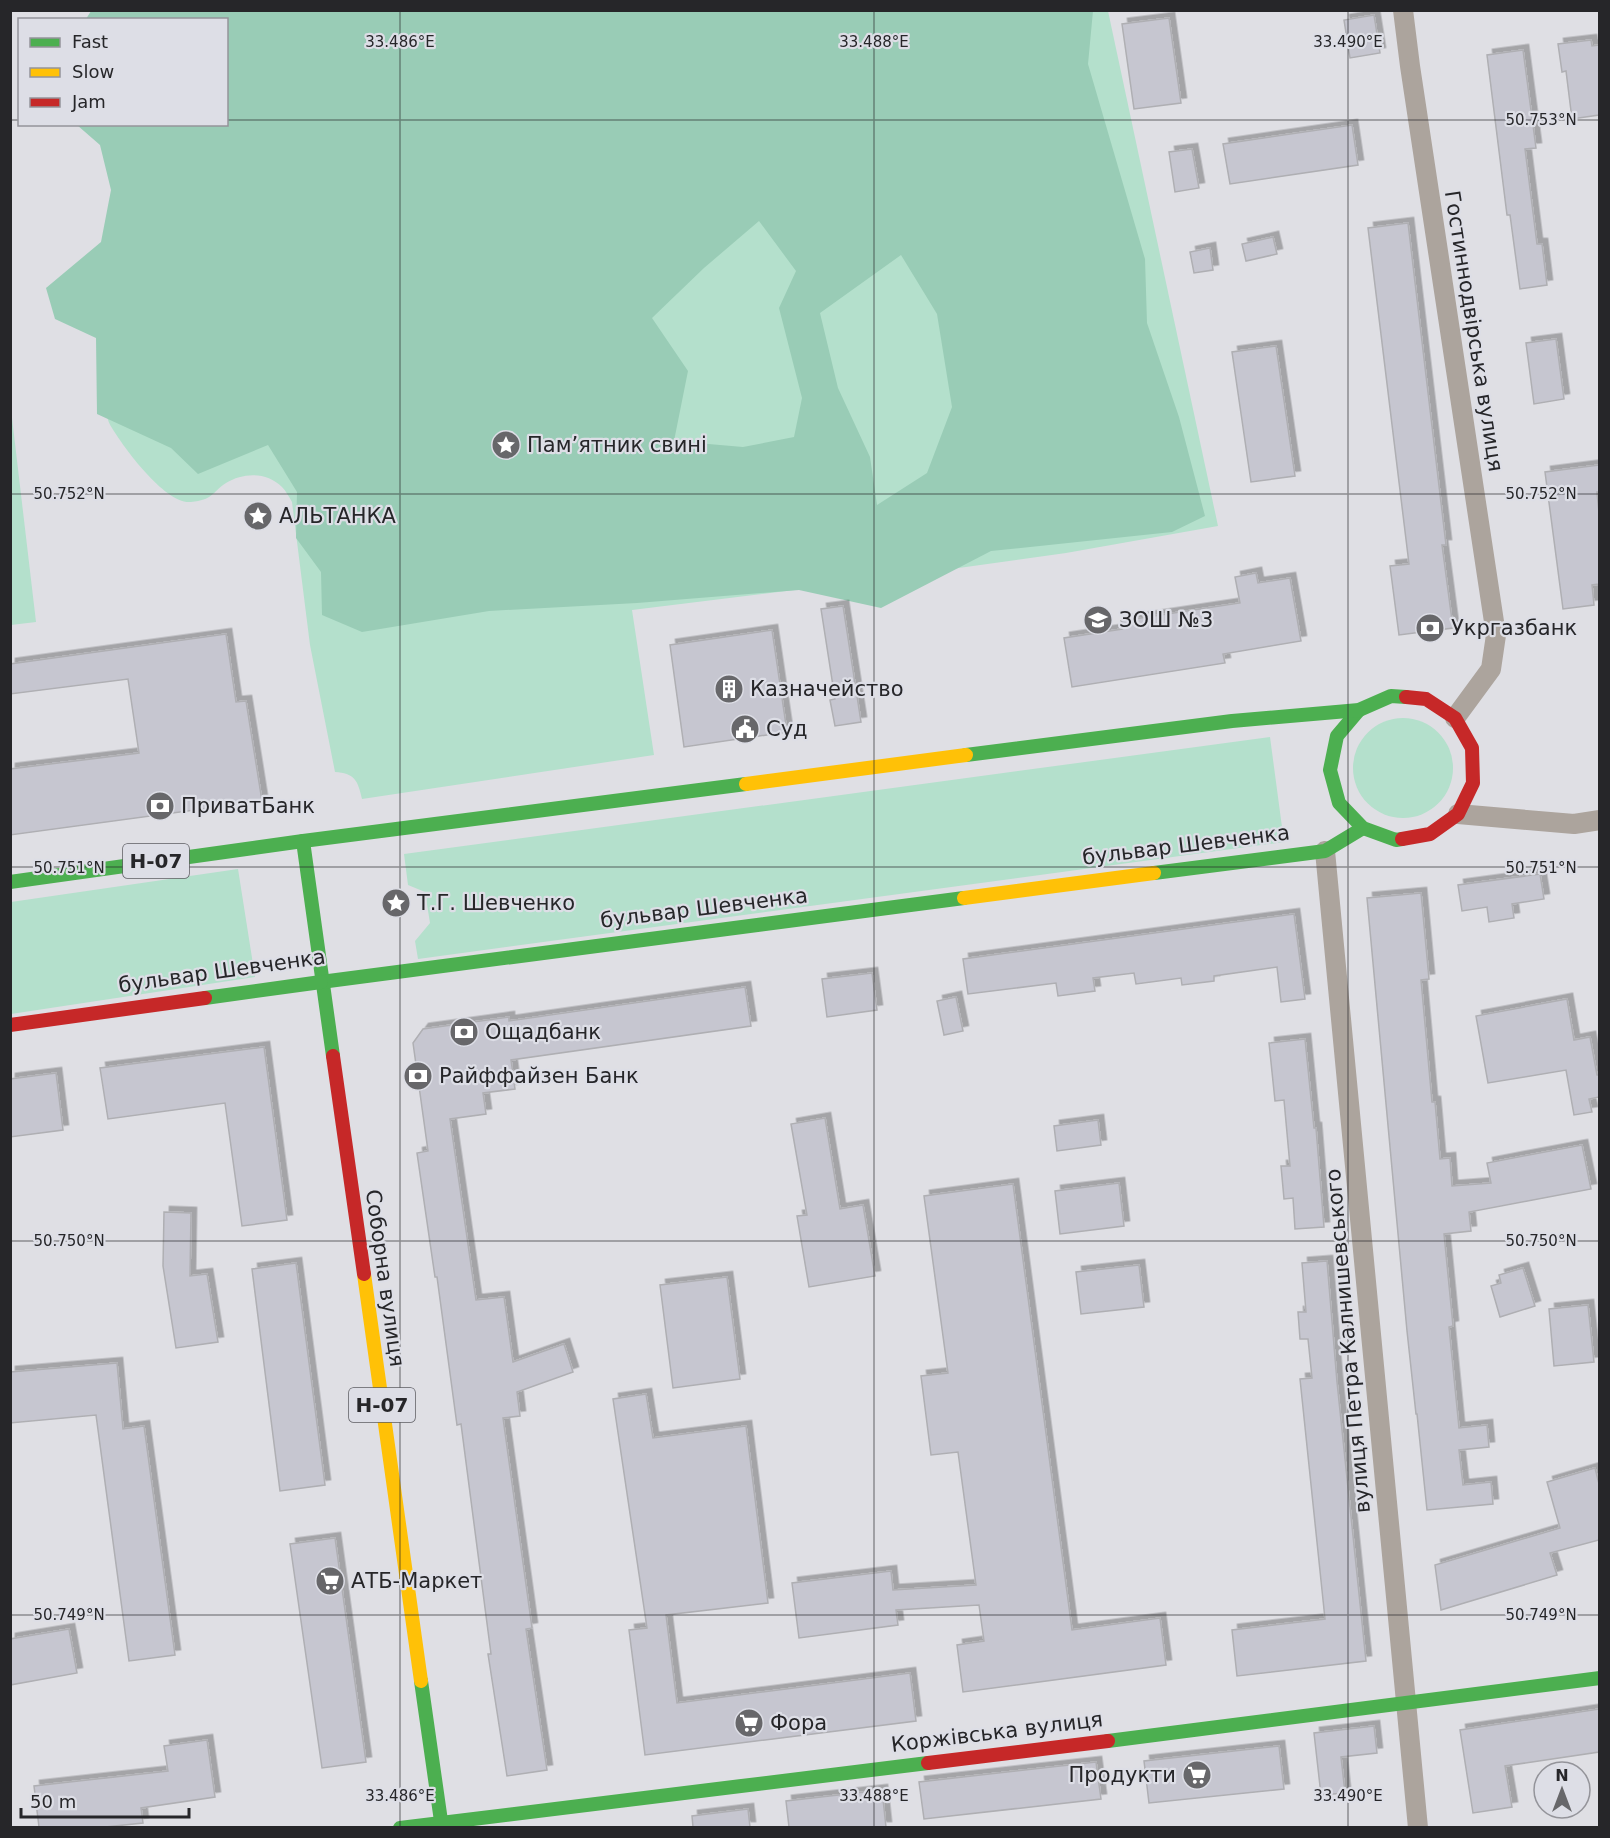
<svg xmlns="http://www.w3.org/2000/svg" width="1610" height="1838" font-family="'DejaVu Sans',sans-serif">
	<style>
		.green { fill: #b4e0cc }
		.forest { fill: #99ccb6; fill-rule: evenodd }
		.building { fill: #c6c6d0; stroke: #afafb3; stroke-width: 1.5; filter: url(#shadow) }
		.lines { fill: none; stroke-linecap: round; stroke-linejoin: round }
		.street { stroke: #aca49d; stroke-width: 20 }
		.fast { stroke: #4caf50; stroke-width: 14 }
		.slow { stroke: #ffc107; stroke-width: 14 }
		.jam { stroke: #c62828; stroke-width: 14 }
		.ticks { fill: none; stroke: #262629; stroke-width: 1.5; stroke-opacity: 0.45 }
		.labels { text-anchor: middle; stroke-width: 4.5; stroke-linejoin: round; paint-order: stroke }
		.shield { fill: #dddee6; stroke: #5d5d62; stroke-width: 1.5 }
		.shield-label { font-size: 20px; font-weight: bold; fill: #262629 }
		.street-label { font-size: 21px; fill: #262629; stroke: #dddee6 }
		.poi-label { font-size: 21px; fill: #262629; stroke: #dddee6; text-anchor: start }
		.ticks-label { font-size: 15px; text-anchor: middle; fill: #262629; stroke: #dddee6; stroke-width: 4.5; stroke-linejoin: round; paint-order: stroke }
	</style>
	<defs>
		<filter id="shadow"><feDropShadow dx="5.5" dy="-5.5" stdDeviation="0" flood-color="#0004"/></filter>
	</defs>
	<rect width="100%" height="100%" fill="#dfdfe4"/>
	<g class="green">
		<path d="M141,11H1108L1218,526L1066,553L851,583L632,610L654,755L362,799C358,780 354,773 335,772L310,645L292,502C289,497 286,491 282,487C267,472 244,472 226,483C211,493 213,500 191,502C166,505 124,448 112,428C107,421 106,411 103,402L226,124V20Z"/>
		<path d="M10,418H12L36,622L11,625Z"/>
		<circle cx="1403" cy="768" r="50"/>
		<path d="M1270,737L1284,842L418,959L415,941L430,923L425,892L408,885L404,854Z"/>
		<path d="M238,869L255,977L11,1014V902Z"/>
	</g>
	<path class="forest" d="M91,11H1093L1088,64L1145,259L1147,323L1179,417L1205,516L1172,532L991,551L881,608L799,590L637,603L489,611L362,632L322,615L321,572L296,538L297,492L268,445L198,474L171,448L97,414L96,338L55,319L46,288L101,242L111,190L100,145L77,125L226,124V20L86,19ZM759,221L796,271L779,308L802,398L794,437L743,447L674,441L688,371L652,318L704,268ZM901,255L937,314L952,407L927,473L877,505L870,457L838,388L820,313Z"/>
	<g class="building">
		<path d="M1374,15L1380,53L1350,58L1344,20Z"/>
		<path d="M1169,18L1181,103L1134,109L1122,24Z"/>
		<path d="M1591,40L1592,46L1599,45V115L1572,119L1566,71L1562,72L1558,44Z"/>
		<path d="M1523,50L1536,148L1525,149L1537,244H1542L1547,285L1520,289L1510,215H1507L1487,55Z"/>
		<path d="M1352,125L1358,165L1230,184L1223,144Z"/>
		<path d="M1192,149L1199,188L1175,192L1169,152Z"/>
		<path d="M1408,223L1446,545H1442L1453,628L1399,635L1390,566L1409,564L1368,228Z"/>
		<path d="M1273,237L1277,254L1246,261L1242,244Z"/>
		<path d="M1210,248L1213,270L1194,273L1190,252Z"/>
		<path d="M1556,339L1564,399L1534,404L1526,343Z"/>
		<path d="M1276,346L1295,476L1251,482L1232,352Z"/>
		<path d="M1599,465V492H1597L1599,513V584L1592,585L1594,605L1563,609L1545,472Z"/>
		<path d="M1256,573L1258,583L1290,578L1301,641L1223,654L1225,663L1072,687L1064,638L1122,629L1121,621L1240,603L1235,577Z"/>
		<path d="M843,606L861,722L835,726L830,700L835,699L821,609Z"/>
		<path d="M772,630L787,732L684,747L670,645Z"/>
		<path d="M226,634L236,702L246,701L262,801L10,835V769L139,753L128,679L10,694V664Z"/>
		<path d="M1540,874L1544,899L1512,904L1514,918L1489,922L1487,907L1462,911L1458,885Z"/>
		<path d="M1421,893L1429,979L1421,980L1432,1102H1435L1440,1159L1450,1158L1452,1186L1491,1183L1487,1163L1582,1145L1591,1189L1469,1212L1471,1231L1444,1234L1453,1326L1449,1327L1459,1428L1487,1425L1489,1447L1459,1450L1463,1485L1491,1482L1493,1504L1427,1510L1417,1414H1416L1407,1331L1367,898Z"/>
		<path d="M1294,914L1305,999L1281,1002L1277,967L1214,976V981L1182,985L1181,978L1136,984L1134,973L1093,978L1095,991L1058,996L1056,983L968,994L963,959Z"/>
		<path d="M872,973L877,1010L827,1017L822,979Z"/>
		<path d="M745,987L751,1026L511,1060L515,1089L483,1093L486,1114L450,1119L476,1300L504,1297L513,1362L564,1344L573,1372L517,1392L520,1416L503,1418L532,1628L526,1629L547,1770L507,1776L488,1654H491L461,1424L457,1425L437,1277H435L417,1153L428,1151L413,1043L423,1029L509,1017V1021Z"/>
		<path d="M956,997L963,1031L944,1035L937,1001Z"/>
		<path d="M1567,999L1574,1040L1590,1037L1597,1075H1599V1097L1589,1099L1592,1112L1574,1115L1566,1070L1488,1083L1476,1016Z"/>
		<path d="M1305,1039L1314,1128H1316L1324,1227L1295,1229L1293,1198L1284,1199L1281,1166H1290L1284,1100L1275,1101L1269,1043Z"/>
		<path d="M264,1047L287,1220L242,1226L225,1103L108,1119L100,1068Z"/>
		<path d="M56,1073L63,1130L10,1137V1079Z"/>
		<path d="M825,1118L840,1209L863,1205L875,1276L809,1287L797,1216L807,1215L791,1124Z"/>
		<path d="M1098,1120L1101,1145L1057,1151L1054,1126Z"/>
		<path d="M1119,1183L1124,1226L1060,1234L1055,1191Z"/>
		<path d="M1013,1184L1072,1630L1160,1618L1166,1665L963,1692L957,1645L984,1641L979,1605L896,1610L898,1625L799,1638L792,1583L891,1571L893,1590L976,1585L958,1452L931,1455L921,1376L948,1373L924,1196Z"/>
		<path d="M164,1212L191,1213L190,1276L207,1274L218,1342L176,1348L163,1266Z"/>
		<path d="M1327,1261L1337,1382L1366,1661L1237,1676L1232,1630L1325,1619L1300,1379L1312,1378L1308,1339H1300L1298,1312H1306L1302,1263Z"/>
		<path d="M296,1263L325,1485L280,1491L252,1269Z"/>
		<path d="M1139,1265L1144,1307L1081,1314L1076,1272Z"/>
		<path d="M1523,1268L1535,1306L1500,1317L1491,1286L1501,1283L1499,1275Z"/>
		<path d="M727,1277L740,1379L673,1388L660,1285Z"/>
		<path d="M1588,1305L1594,1362L1554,1366L1549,1309Z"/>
		<path d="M117,1363L123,1429L144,1426L175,1655L129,1661L96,1415L10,1423V1372Z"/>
		<path d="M646,1394L653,1438L746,1426L768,1603L666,1615L677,1703L910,1673L916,1721L645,1755L629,1630L647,1628L613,1399Z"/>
		<path d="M1595,1468L1599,1484V1540L1550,1553L1557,1575L1441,1610L1435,1565L1560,1528L1547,1482Z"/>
		<path d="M335,1538L366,1762L322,1768L290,1544Z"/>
		<path d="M69,1629L77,1673L10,1685V1639Z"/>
		<path d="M1599,1709V1752L1505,1766L1512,1807L1473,1813L1460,1730Z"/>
		<path d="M1374,1726L1377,1753L1341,1757L1345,1793L1321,1795L1314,1733Z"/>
		<path d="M207,1740L215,1797L141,1808L143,1823L105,1827H39L34,1786L168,1771L164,1746Z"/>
		<path d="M1279,1746L1284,1789L1149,1803L1144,1761Z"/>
		<path d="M1096,1762L1101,1799L924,1819L919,1782Z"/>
		<path d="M882,1790L886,1827H789L786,1801Z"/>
		<path d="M748,1809L750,1827H693L692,1816Z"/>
	</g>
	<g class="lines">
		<g class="street">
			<path d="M1403,10L1410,66L1496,635L1491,669L1455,718"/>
			<path d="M1458,814L1574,824L1600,820"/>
			<path d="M1325,851L1418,1828"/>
		</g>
		<g class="fast">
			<path d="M1359,710L1337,736L1330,770L1339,803L1363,828L1396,840L1402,839"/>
			<path d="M966,755L1232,721L1359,710L1391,696L1406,697"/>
			<path d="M303,841L746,784"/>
			<path d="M1154,873L1325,851L1363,828"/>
			<path d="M10,882L303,841L333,1056"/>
			<path d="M321,982L964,898"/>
			<path d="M205,998L321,982"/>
			<path d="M421,1681L442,1828"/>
			<path d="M1108,1741L1600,1678"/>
			<path d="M400,1828L928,1763"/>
		</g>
		<g class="slow">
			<path d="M746,784L966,755"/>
			<path d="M964,898L1154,873"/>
			<path d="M364,1274L421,1681"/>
		</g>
		<g class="jam">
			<path d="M1402,839L1430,834L1458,814L1473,783L1472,748L1455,718L1426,699L1406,697"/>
			<path d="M10,1025L205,998"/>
			<path d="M333,1056L364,1274"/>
			<path d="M928,1763L1108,1741"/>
		</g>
	</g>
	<path class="ticks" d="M400,10V1828M874,10V1828M1348,10V1828M10,120H20M226,120H1600M10,494H1600M10,867H1600M10,1241H1600M10,1615H1600"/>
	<defs>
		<g id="sight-disc" transform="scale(1.5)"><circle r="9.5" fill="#67676a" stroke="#dddee6"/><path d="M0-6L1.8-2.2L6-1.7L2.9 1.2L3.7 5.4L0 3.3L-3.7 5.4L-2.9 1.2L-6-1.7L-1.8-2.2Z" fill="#fff"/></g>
		<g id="school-disc" transform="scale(1.5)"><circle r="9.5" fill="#67676a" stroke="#dddee6"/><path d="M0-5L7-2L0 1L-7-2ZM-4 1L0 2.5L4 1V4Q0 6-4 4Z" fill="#fff"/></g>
		<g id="bank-disc" transform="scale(1.5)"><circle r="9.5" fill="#67676a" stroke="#dddee6"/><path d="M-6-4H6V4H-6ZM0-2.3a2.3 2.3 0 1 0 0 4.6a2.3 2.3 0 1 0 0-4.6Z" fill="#fff"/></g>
		<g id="building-disc" transform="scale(1.5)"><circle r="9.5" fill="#67676a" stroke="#dddee6"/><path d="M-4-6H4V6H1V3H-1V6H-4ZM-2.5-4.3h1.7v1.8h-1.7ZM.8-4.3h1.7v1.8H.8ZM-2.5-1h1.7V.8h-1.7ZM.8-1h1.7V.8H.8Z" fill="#fff"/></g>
		<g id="civic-disc" transform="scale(1.5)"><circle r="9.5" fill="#67676a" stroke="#dddee6"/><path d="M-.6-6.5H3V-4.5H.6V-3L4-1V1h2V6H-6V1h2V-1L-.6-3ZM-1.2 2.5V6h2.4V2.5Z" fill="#fff"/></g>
		<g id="supermarket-disc" transform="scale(1.5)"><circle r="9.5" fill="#67676a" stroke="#dddee6"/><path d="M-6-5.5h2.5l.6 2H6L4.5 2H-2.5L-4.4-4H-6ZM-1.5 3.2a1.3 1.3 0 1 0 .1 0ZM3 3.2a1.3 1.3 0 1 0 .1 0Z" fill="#fff"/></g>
	</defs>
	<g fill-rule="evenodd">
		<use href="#sight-disc" x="506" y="445"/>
		<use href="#sight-disc" x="258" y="516"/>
		<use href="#school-disc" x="1098" y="620"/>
		<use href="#bank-disc" x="1430" y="628"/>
		<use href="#building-disc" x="729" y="689"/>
		<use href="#civic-disc" x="745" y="729"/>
		<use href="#bank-disc" x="160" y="806"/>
		<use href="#sight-disc" x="396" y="903"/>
		<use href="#bank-disc" x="464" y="1032"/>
		<use href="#bank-disc" x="418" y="1076"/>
		<use href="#supermarket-disc" x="330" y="1581"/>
		<use href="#supermarket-disc" x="749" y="1723"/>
		<use href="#supermarket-disc" x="1197" y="1775"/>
	</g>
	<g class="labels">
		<g class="shield">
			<rect x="123" y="844" width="66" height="34" rx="4.5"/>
			<rect x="349" y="1388" width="66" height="34" rx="4.5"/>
		</g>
		<g class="shield-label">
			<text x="156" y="868">Н-07</text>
			<text x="382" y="1412">Н-07</text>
		</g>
		<g class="street-label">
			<text transform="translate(1474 331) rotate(81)" y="7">Гостиннодвірська вулиця</text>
			<text transform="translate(1186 845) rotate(-7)" y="7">бульвар Шевченка</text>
			<text transform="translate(704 908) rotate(-7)" y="7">бульвар Шевченка</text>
			<text transform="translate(222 971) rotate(-8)" y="7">бульвар Шевченка</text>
			<text transform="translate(385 1278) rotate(82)" y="7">Соборна вулиця</text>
			<text transform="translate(1348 1341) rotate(-95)" y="7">вулиця Петра Калнишевського</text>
			<text transform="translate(997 1732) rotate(-7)" y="7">Коржівська вулиця</text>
		</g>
		<g class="poi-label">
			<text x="527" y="452">Памʼятник свині</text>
			<text x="279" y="523">АЛЬТАНКА</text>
			<text x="1119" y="627">ЗОШ №3</text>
			<text x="1451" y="635">Укргазбанк</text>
			<text x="750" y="696">Казначейство</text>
			<text x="766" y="736">Суд</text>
			<text x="181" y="813">ПриватБанк</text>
			<text x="417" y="910">Т.Г. Шевченко</text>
			<text x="485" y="1039">Ощадбанк</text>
			<text x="439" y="1083">Райффайзен Банк</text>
			<text x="351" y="1588">АТБ-Маркет</text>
			<text x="770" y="1730">Фора</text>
			<text x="1176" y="1782" text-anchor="end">Продукти</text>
		</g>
	</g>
	<g class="ticks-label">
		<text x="400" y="47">33.486°E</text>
		<text x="874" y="47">33.488°E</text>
		<text x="1348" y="47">33.490°E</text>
		<text x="1541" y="125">50.753°N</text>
		<text x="69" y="499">50.752°N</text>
		<text x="1541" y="499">50.752°N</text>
		<text x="69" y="873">50.751°N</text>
		<text x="1541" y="873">50.751°N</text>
		<text x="69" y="1246">50.750°N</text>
		<text x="1541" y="1246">50.750°N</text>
		<text x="69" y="1620">50.749°N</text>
		<text x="1541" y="1620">50.749°N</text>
		<text x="400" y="1801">33.486°E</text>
		<text x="874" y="1801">33.488°E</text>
		<text x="1348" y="1801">33.490°E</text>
	</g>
	<rect width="1610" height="1838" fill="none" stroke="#262629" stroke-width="24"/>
	<rect x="18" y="18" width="210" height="108" fill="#dddee6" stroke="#94949a" stroke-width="1.5"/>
	<rect x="30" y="38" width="30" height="9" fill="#4caf50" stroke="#94949a" stroke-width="1.5"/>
	<text x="72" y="48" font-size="18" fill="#262629">Fast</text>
	<rect x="30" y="68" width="30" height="9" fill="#ffc107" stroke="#94949a" stroke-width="1.5"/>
	<text x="72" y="78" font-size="18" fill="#262629">Slow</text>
	<rect x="30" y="98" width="30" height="9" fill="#c62828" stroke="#94949a" stroke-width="1.5"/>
	<text x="72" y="108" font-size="18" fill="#262629">Jam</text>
	<g transform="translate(1562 1790)"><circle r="28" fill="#dddee6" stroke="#94949a" stroke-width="1.5"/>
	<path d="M0-4.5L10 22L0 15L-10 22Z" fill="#67676a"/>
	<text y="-9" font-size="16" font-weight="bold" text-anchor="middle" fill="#262629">N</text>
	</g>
	<path d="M21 1808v9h168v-9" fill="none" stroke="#262629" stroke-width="3"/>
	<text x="30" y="1808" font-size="18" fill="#262629" stroke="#dddee6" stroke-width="4.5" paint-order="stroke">50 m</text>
</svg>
